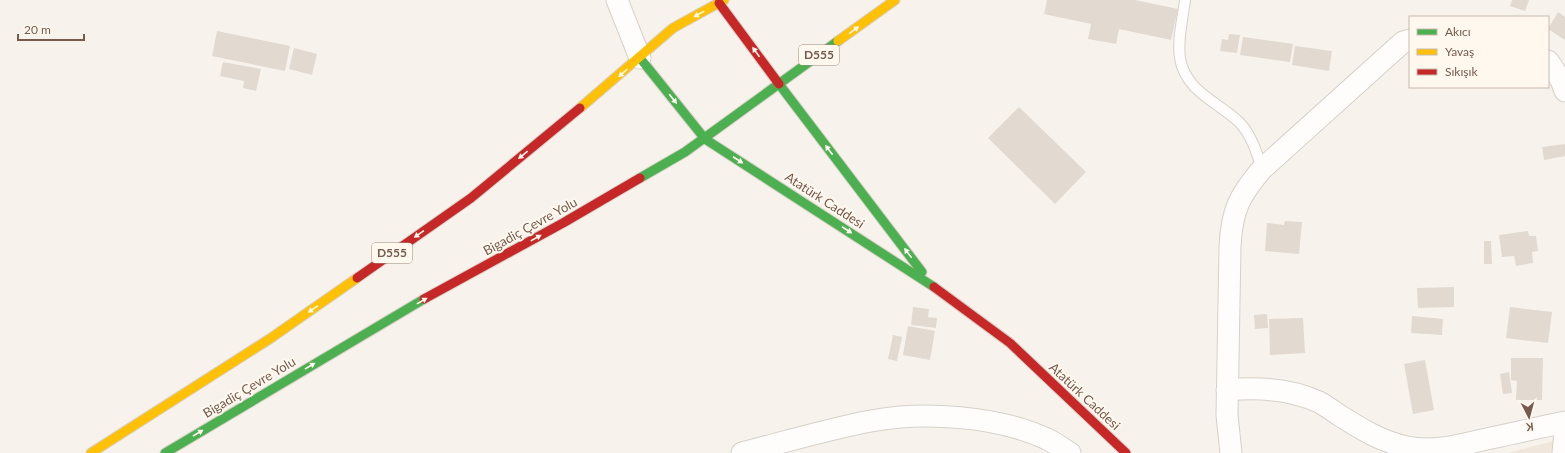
<svg xmlns="http://www.w3.org/2000/svg" width="1565" height="453" font-family="Lato,sans-serif">
	<style>
		.residential { fill: #f0e6da }
		.building { fill: #e2d9d1 }
		.lines { fill: none; stroke-linecap: round; stroke-linejoin: round }
		.lane-casing { stroke: #d7d0ca; stroke-width: 12 }
		.street-casing { stroke: #d7d0ca; stroke-width: 23 }
		.fast-casing { stroke: #d6cfc7; stroke-width: 11 }
		.slow-casing { stroke: #d6cfc7; stroke-width: 11 }
		.jam-casing { stroke: #d6cfc7; stroke-width: 11 }
		.lane { stroke: #fefdfc; stroke-width: 10 }
		.street { stroke: #fefdfc; stroke-width: 21 }
		.fast { stroke: #4caf50; stroke-width: 9 }
		.slow { stroke: #ffc107; stroke-width: 9 }
		.jam { stroke: #c62828; stroke-width: 9 }
		.oneway { fill: #fff8ef }
		.labels { text-anchor: middle; stroke-width: 4; stroke-linejoin: round; paint-order: stroke }
		.shield { fill: #fff8ef; stroke: #9f8a7d; stroke-width: 1 }
		.shield-label { font-size: 12px; font-weight: bold; fill: #765b4c }
		.street-label { font-size: 13px; fill: #765b4c; stroke: #fff8ef }
	</style>
	<rect width="100%" height="100%" fill="#f7f3ec"/>
	<path class="residential" d="M1565,438V453H1508Z"/>
	<g class="building">
		<path d="M1047,0H1135L1178,9L1171,40L1119,29L1116,44L1088,39L1091,24L1044,14Z"/>
		<path d="M1512,0H1529L1525,11L1510,6Z"/>
		<path d="M1558,12L1565,17V40L1548,29Z"/>
		<path d="M217,31L290,46L285,71L212,56Z"/>
		<path d="M1229,34L1240,35L1237,53L1220,51L1222,39L1228,40Z"/>
		<path d="M1243,37L1293,44L1290,62L1240,55Z"/>
		<path d="M1295,46L1332,51L1329,71L1292,65Z"/>
		<path d="M294,48L317,54L312,75L289,69Z"/>
		<path d="M223,62L261,69L256,91L243,88L244,81L220,76Z"/>
		<path d="M1019,107L1086,172L1055,204L988,138Z"/>
		<path d="M1565,144V156L1544,160L1542,147Z"/>
		<path d="M1285,221L1302,222L1299,254L1265,251L1267,223L1284,225Z"/>
		<path d="M1528,231L1529,236H1536L1538,251L1532,252L1533,263L1516,266L1514,256L1502,257L1499,235Z"/>
		<path d="M1484,241H1491L1492,264H1484Z"/>
		<path d="M1454,287V307L1418,308L1417,288Z"/>
		<path d="M913,307L929,309L928,317L937,318L936,328L911,325Z"/>
		<path d="M1510,307L1552,312L1548,343L1506,338Z"/>
		<path d="M1267,314L1268,328L1255,329L1254,315Z"/>
		<path d="M1412,316L1443,319L1442,335L1411,333Z"/>
		<path d="M1303,318L1305,353L1270,355L1269,319Z"/>
		<path d="M908,326L935,331L930,360L903,355Z"/>
		<path d="M893,335L902,337L897,361L888,359Z"/>
		<path d="M1511,358H1543L1542,400H1516L1517,381L1511,380Z"/>
		<path d="M1425,360L1434,410L1413,414L1404,364Z"/>
		<path d="M1509,372L1512,393L1503,394L1500,374Z"/>
	</g>
	<g class="lines">
		<g class="lane-casing">
			<path id="lane" d="M1185,0C1183,18 1177,40 1180,58C1185,91 1218,102 1239,122C1251,134 1257,153 1262,169"/>
		</g>
		<g class="street-casing">
			<g id="street">
				<path d="M617,0L640,58"/>
				<path d="M1548,61L1561,80L1565,91"/>
				<path d="M1227,390C1258,387 1290,389 1319,402C1326,406 1333,411 1339,415C1361,429 1382,442 1407,447C1435,453 1464,444 1491,438C1516,433 1540,427 1565,422"/>
				<path d="M742,453C785,442 828,429 871,421C923,411 998,416 1047,439C1055,443 1062,448 1070,453"/>
				<path d="M1231,453L1227,415L1230,246C1232,210 1239,196 1262,169L1403,42L1410,40"/>
				<path d="M1563,453L1565,432"/>
			</g>
		</g>
		<g class="fast-casing">
			<g id="fast">
				<path d="M640,58L705,139"/>
				<path d="M779,84L922,272"/>
				<path d="M705,139L934,287"/>
				<path d="M640,178L685,152L838,41"/>
				<path d="M165,453L424,299"/>
			</g>
		</g>
		<g class="slow-casing">
			<g id="slow">
				<path d="M838,41L895,0"/>
				<path d="M580,108L673,28L724,0"/>
				<path d="M91,453L271,338L357,278"/>
			</g>
		</g>
		<g class="jam-casing">
			<g id="jam">
				<path d="M719,3L779,84"/>
				<path d="M357,278L471,198L580,108"/>
				<path d="M934,287L1010,343L1126,453"/>
				<path d="M424,299L563,223L640,178"/>
			</g>
		</g>
		<use href="#lane" class="lane"/>
		<use href="#street" class="street"/>
		<use href="#fast" class="fast"/>
		<use href="#slow" class="slow"/>
		<use href="#jam" class="jam"/>
	</g>
	<defs><path id="oneway-solid" d="M-6-.8H1V-3.2L6.5 0L1 3.2V.8H-6Z"/></defs>
	<g class="oneway">
		<use href="#oneway-solid" transform="translate(699 14) rotate(151)"/>
		<use href="#oneway-solid" transform="translate(854 30) rotate(-36)"/>
		<use href="#oneway-solid" transform="translate(756 52) rotate(-126)"/>
		<use href="#oneway-solid" transform="translate(623 73) rotate(138)"/>
		<use href="#oneway-solid" transform="translate(673 99) rotate(51)"/>
		<use href="#oneway-solid" transform="translate(829 150) rotate(-127)"/>
		<use href="#oneway-solid" transform="translate(523 155) rotate(141)"/>
		<use href="#oneway-solid" transform="translate(738 160) rotate(33)"/>
		<use href="#oneway-solid" transform="translate(847 230) rotate(33)"/>
		<use href="#oneway-solid" transform="translate(419 234) rotate(145)"/>
		<use href="#oneway-solid" transform="translate(536 238) rotate(-29)"/>
		<use href="#oneway-solid" transform="translate(908 253) rotate(-127)"/>
		<use href="#oneway-solid" transform="translate(422 301) rotate(-29)"/>
		<use href="#oneway-solid" transform="translate(313 309) rotate(145)"/>
		<use href="#oneway-solid" transform="translate(310 366) rotate(-31)"/>
		<use href="#oneway-solid" transform="translate(198 433) rotate(-31)"/>
	</g>
	<g class="labels">
		<g class="shield">
			<rect x="799" y="45" width="40" height="20" rx="3"/>
			<rect x="372" y="243" width="40" height="20" rx="3"/>
		</g>
		<g class="shield-label">
			<text x="819" y="59">D555</text>
			<text x="392" y="257">D555</text>
		</g>
		<g class="street-label">
			<text transform="translate(825 200) rotate(33)" y="5">Atatürk Caddesi</text>
			<text transform="translate(530 226) rotate(-29)" y="5">Bigadiç Çevre Yolu</text>
			<text transform="translate(249 387) rotate(-31)" y="5">Bigadiç Çevre Yolu</text>
			<text transform="translate(1085 396) rotate(43)" y="5">Atatürk Caddesi</text>
		</g>
	</g>
	<rect x="1409" y="16" width="140" height="72" fill="#fff8ef" stroke="#c8b9ae"/>
	<rect x="1417" y="29" width="20" height="6" fill="#4caf50" stroke="#c8b9ae"/>
	<text x="1445" y="36" font-size="12" fill="#765b4c">Akıcı</text>
	<rect x="1417" y="49" width="20" height="6" fill="#ffc107" stroke="#c8b9ae"/>
	<text x="1445" y="56" font-size="12" fill="#765b4c">Yavaş</text>
	<rect x="1417" y="69" width="20" height="6" fill="#c62828" stroke="#c8b9ae"/>
	<text x="1445" y="76" font-size="12" fill="#765b4c">Sıkışık</text>
	<g transform="translate(1529 417) rotate(174)" stroke="#fff8ef" stroke-width="3" paint-order="stroke">
	<path d="M0-3L7 15L0 10L-7 15Z" fill="#765b4c"/>
	<text y="-6" font-size="11" font-weight="bold" text-anchor="middle" fill="#765b4c">K</text>
	</g>
	<path d="M18 34v6h66v-6" fill="none" stroke="#765b4c" stroke-width="2"/>
	<text x="24" y="34" font-size="12" fill="#765b4c" stroke="#fff8ef" stroke-width="3" paint-order="stroke">20 m</text>
</svg>
